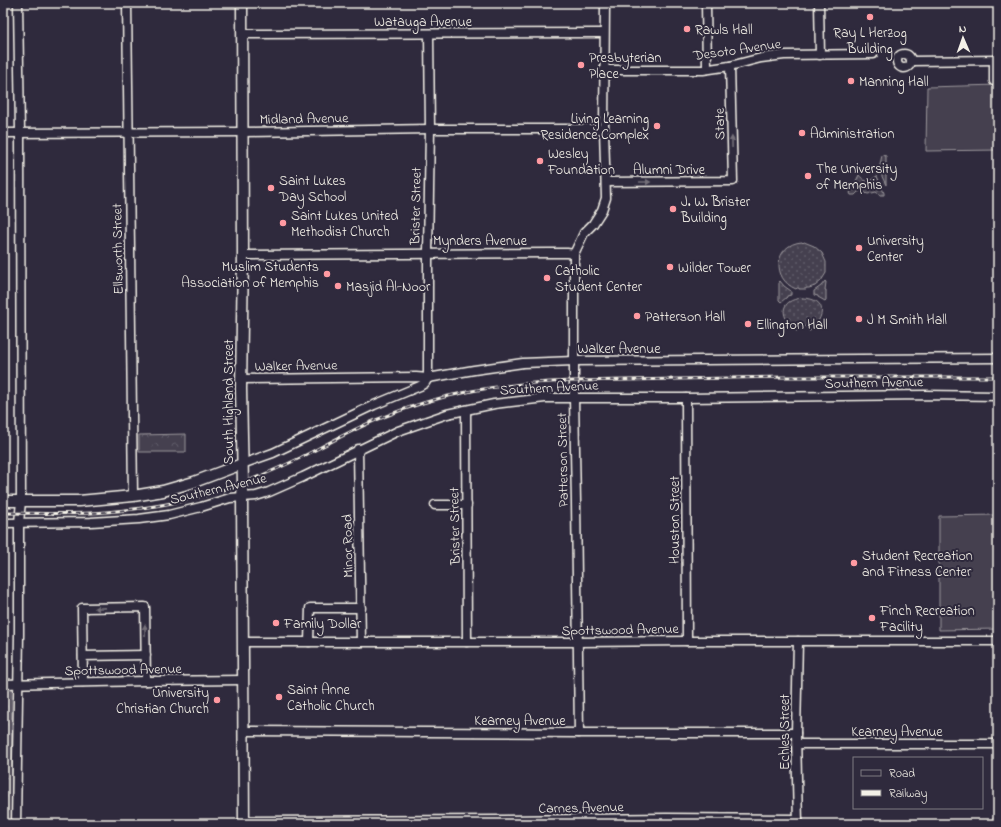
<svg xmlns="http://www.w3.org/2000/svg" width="1001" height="827" font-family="'Indie Flower',sans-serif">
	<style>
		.grass { fill: url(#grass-dots); stroke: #9c989c }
		.forest { fill: url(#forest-crowns); stroke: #9c989c }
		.pitch { fill: #454050; stroke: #9c989c }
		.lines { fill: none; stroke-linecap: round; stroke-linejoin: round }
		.minor-casing { stroke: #f4f1e8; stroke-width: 11 }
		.major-casing { stroke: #f4f1e8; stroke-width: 13 }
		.minor { stroke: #2f2a3d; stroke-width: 8 }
		.major { stroke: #2f2a3d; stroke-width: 10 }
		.rail-casing { stroke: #f4f1e8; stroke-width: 3 }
		.rail { stroke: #2f2a3d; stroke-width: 1.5; stroke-dasharray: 4.5; stroke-linecap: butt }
		.oneway { fill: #747079 }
		.poi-dot { fill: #ff9aa2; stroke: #2f2a3d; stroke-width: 1.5 }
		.labels { text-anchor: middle; stroke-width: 4; stroke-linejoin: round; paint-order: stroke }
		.street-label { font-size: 14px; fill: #f4f1e8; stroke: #2f2a3d }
		.poi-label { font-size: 14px; fill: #f4f1e8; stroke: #2f2a3d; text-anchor: start }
	</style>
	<defs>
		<pattern id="grass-dots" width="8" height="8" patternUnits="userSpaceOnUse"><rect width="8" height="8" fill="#454050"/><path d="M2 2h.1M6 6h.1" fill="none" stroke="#605c69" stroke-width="1.8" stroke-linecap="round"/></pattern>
		<pattern id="forest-crowns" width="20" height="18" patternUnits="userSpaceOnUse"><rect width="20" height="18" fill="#454050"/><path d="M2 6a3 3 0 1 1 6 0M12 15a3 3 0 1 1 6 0" fill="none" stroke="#605c69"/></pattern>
	</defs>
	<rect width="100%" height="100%" fill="#2f2a3d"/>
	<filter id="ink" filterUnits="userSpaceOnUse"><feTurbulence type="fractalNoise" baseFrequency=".025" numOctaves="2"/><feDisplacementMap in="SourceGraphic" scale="8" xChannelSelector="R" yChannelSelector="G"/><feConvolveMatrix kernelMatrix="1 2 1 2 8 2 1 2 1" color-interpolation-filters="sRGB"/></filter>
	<g filter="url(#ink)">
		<g class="grass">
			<path d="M882,155L886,156V185L879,170Z"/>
			<path d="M859,175C867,185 869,181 877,176L884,193V195H880L876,192L868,194L860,191L858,192L855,195H851L850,193Z"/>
			<path d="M802,242L803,243L804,242L814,246L822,253L826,262V273L821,281L815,286L809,288H806V289H799V288H797L796,289C771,279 774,244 802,242Z"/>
			<path d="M780,281L784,286L791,291V295L787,296V297L781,302L779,300V282Z"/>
			<path d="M825,281L826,282L825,290H826V300L825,301L818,297V296L814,295V291L821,286Z"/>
			<path d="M803,298C828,299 825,317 810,331H809L807,327L803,326L798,328L797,331H796C781,318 777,300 803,298Z"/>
		</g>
		<g class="forest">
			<path d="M186,434V452H139V435Z"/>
			<path d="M3,688H11L12,824H3Z"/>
		</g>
		<g class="pitch">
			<path d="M998,85V150L926,151L927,87Z"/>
			<path d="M998,515V629L939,630V516Z"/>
		</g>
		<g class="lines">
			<g class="minor-casing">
				<g id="minor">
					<path d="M127,3L133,496"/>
					<path d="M706,3L707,69"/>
					<path d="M819,3L820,55"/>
					<path d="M242,34L604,33"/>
					<circle cx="904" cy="61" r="7"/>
					<path d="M994,60V81"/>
					<path d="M912,61L998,60"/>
					<path d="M604,70H703L730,66L761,58L784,55L873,54"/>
					<path d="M3,133L243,132L430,129H604"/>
					<path d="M606,182L733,181L730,66"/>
					<path d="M243,255L553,253H567L574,254"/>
					<path d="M428,378V253L430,129L429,34"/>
					<path d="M241,379L416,377L428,378L474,370L523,363L574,361L998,358"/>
					<path d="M686,398L687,641"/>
					<path d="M466,410L467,642"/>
					<path d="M358,449L361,642"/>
					<path d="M242,464L273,453L374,405L420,386L425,383L428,378"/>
					<path d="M435,505H467"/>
					<path d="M3,523L91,522L139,519L169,515L201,507L230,498L256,496L269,492L303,477L398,431L447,414L494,404L545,398H686L926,395L998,396"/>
					<path d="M798,641L796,733L798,824"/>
					<path d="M243,642H578L687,641H998"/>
					<path d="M309,642L310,608H361"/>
					<path d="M83,656L146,655"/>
					<path d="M83,682L82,608L145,607L146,681"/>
					<path d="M3,684L146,681L243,680"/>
					<path d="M244,731L579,733H796"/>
					<path d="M579,733L576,502L574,398V254L584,233L593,224L602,210L606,198L604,129L605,3"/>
					<path d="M797,744H998"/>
					<path d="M244,821L504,820L666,818L798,819"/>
					<path d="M16,824L19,634V523L21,501L20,132L18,3"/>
				</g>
			</g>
			<g class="major-casing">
				<g id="major">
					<path d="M242,3L243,255L241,389L243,483L242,497L244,824"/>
					<path d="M3,501H79L133,496L163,491L194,482L242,464"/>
				</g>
			</g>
			<use href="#minor" class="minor"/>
			<use href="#major" class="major"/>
			<g class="rail-casing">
				<path id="rail" d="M3,513C37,513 72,515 106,512C143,509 180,503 216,492C245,483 273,471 300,458C325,445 350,431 376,420C442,392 503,383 574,381L786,377H998"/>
			</g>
			<use href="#rail" class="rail"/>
		</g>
		<defs><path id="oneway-solid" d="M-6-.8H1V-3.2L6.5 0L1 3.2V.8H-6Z"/></defs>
		<g class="oneway">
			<use href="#oneway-solid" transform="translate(732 142) rotate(-91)"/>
			<use href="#oneway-solid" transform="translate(645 182)"/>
			<use href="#oneway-solid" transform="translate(100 608) rotate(179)"/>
			<use href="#oneway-solid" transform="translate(145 630) rotate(-91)"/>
		</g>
	</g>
	<g class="poi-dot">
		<circle cx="870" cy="17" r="4"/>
		<circle cx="687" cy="29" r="4"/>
		<circle cx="581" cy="65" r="4"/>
		<circle cx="851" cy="81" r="4"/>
		<circle cx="657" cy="126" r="4"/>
		<circle cx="802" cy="133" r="4"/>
		<circle cx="540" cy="161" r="4"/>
		<circle cx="808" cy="176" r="4"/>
		<circle cx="271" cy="188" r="4"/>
		<circle cx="673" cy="209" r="4"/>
		<circle cx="283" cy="223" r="4"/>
		<circle cx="859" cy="248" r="4"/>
		<circle cx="670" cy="267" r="4"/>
		<circle cx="327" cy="274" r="4"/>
		<circle cx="547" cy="278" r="4"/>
		<circle cx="338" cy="286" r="4"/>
		<circle cx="637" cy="316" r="4"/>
		<circle cx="859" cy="319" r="4"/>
		<circle cx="748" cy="324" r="4"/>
		<circle cx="854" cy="563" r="4"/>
		<circle cx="872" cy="618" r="4"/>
		<circle cx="276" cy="623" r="4"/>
		<circle cx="279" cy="697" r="4"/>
		<circle cx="217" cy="700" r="4"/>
	</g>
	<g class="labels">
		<g class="street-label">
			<text x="423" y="26">Watauga Avenue</text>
			<text transform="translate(737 49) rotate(-8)" y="5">Desoto Avenue</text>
			<text transform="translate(304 118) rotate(-1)" y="5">Midland Avenue</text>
			<text transform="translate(719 124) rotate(-91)" y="5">State</text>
			<text x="669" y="174">Alumni Drive</text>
			<text transform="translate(415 206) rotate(-89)" y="5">Brister Street</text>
			<text x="480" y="245">Mynders Avenue</text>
			<text transform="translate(117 249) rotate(-91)" y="5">Ellsworth Street</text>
			<text x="619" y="353">Walker Avenue</text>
			<text transform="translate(296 365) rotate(-1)" y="5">Walker Avenue</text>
			<text transform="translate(874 382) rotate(-1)" y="5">Southern Avenue</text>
			<text transform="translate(549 387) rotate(-3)" y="5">Southern Avenue</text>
			<text transform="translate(228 402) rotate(-90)" y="5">South Highland Street</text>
			<text transform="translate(562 460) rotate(-91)" y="5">Patterson Street</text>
			<text transform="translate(218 488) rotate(-13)" y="5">Southern Avenue</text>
			<text transform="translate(674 520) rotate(-90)" y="5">Houston Street</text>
			<text transform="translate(454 526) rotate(-91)" y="5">Brister Street</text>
			<text transform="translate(347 546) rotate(-91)" y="5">Minor Road</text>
			<text transform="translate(620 629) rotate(-1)" y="5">Spottswood Avenue</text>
			<text transform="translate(123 669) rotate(-1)" y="5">Spottswood Avenue</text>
			<text x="520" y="725">Kearney Avenue</text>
			<text x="897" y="736">Kearney Avenue</text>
			<text transform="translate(784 732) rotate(-90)" y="5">Echles Street</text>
			<text transform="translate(581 807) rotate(-1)" y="5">Carnes Avenue</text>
		</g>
		<g class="poi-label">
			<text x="695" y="34">Rawls Hall</text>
			<text x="870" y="37" text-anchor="middle">Ray L Herzog<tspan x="870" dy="16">Building</tspan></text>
			<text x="589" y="62">Presbyterian<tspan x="589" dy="16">Place</tspan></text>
			<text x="859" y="86">Manning Hall</text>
			<text x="649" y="123" text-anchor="end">Living Learning<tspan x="649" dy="16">Residence Complex</tspan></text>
			<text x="810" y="138">Administration</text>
			<text x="548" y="158">Wesley<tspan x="548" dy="16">Foundation</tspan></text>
			<text x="816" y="173">The University<tspan x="816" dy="16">of Memphis</tspan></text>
			<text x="279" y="185">Saint Lukes<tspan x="279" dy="16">Day School</tspan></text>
			<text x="681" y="206">J. W. Brister<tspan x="681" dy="16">Building</tspan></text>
			<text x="291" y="220">Saint Lukes United<tspan x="291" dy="16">Methodist Church</tspan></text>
			<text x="867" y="245">University<tspan x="867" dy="16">Center</tspan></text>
			<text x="319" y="271" text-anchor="end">Muslim Students<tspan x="319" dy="16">Association of Memphis</tspan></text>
			<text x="678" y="272">Wilder Tower</text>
			<text x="555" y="275">Catholic<tspan x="555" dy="16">Student Center</tspan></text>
			<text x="346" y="291">Masjid Al-Noor</text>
			<text x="645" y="321">Patterson Hall</text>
			<text x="867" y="324">J M Smith Hall</text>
			<text x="756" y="329">Ellington Hall</text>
			<text x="862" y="560">Student Recreation<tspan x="862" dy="16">and Fitness Center</tspan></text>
			<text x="880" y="615">Finch Recreation<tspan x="880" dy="16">Facility</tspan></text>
			<text x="284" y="628">Family Dollar</text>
			<text x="287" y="694">Saint Anne<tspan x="287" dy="16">Catholic Church</tspan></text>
			<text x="209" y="697" text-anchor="end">University<tspan x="209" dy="16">Christian Church</tspan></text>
		</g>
	</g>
	<rect width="1001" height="827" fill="none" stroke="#2f2a3d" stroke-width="16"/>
	<rect x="8" y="8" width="985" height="811" fill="none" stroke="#f4f1e8" stroke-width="1.5" filter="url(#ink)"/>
	<rect x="853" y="757" width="130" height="52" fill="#2f2a3d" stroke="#7e7a81"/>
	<rect x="861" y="770" width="20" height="6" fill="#2f2a3d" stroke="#7e7a81"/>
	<text x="889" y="777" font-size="12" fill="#f4f1e8">Road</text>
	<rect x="861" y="790" width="20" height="6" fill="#f4f1e8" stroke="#7e7a81"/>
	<text x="889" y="797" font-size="12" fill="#f4f1e8">Railway</text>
	<g transform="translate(963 38) rotate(358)" stroke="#2f2a3d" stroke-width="3" paint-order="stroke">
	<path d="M0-3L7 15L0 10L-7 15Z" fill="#f4f1e8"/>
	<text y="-6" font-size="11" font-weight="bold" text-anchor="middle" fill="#f4f1e8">N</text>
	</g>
</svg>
